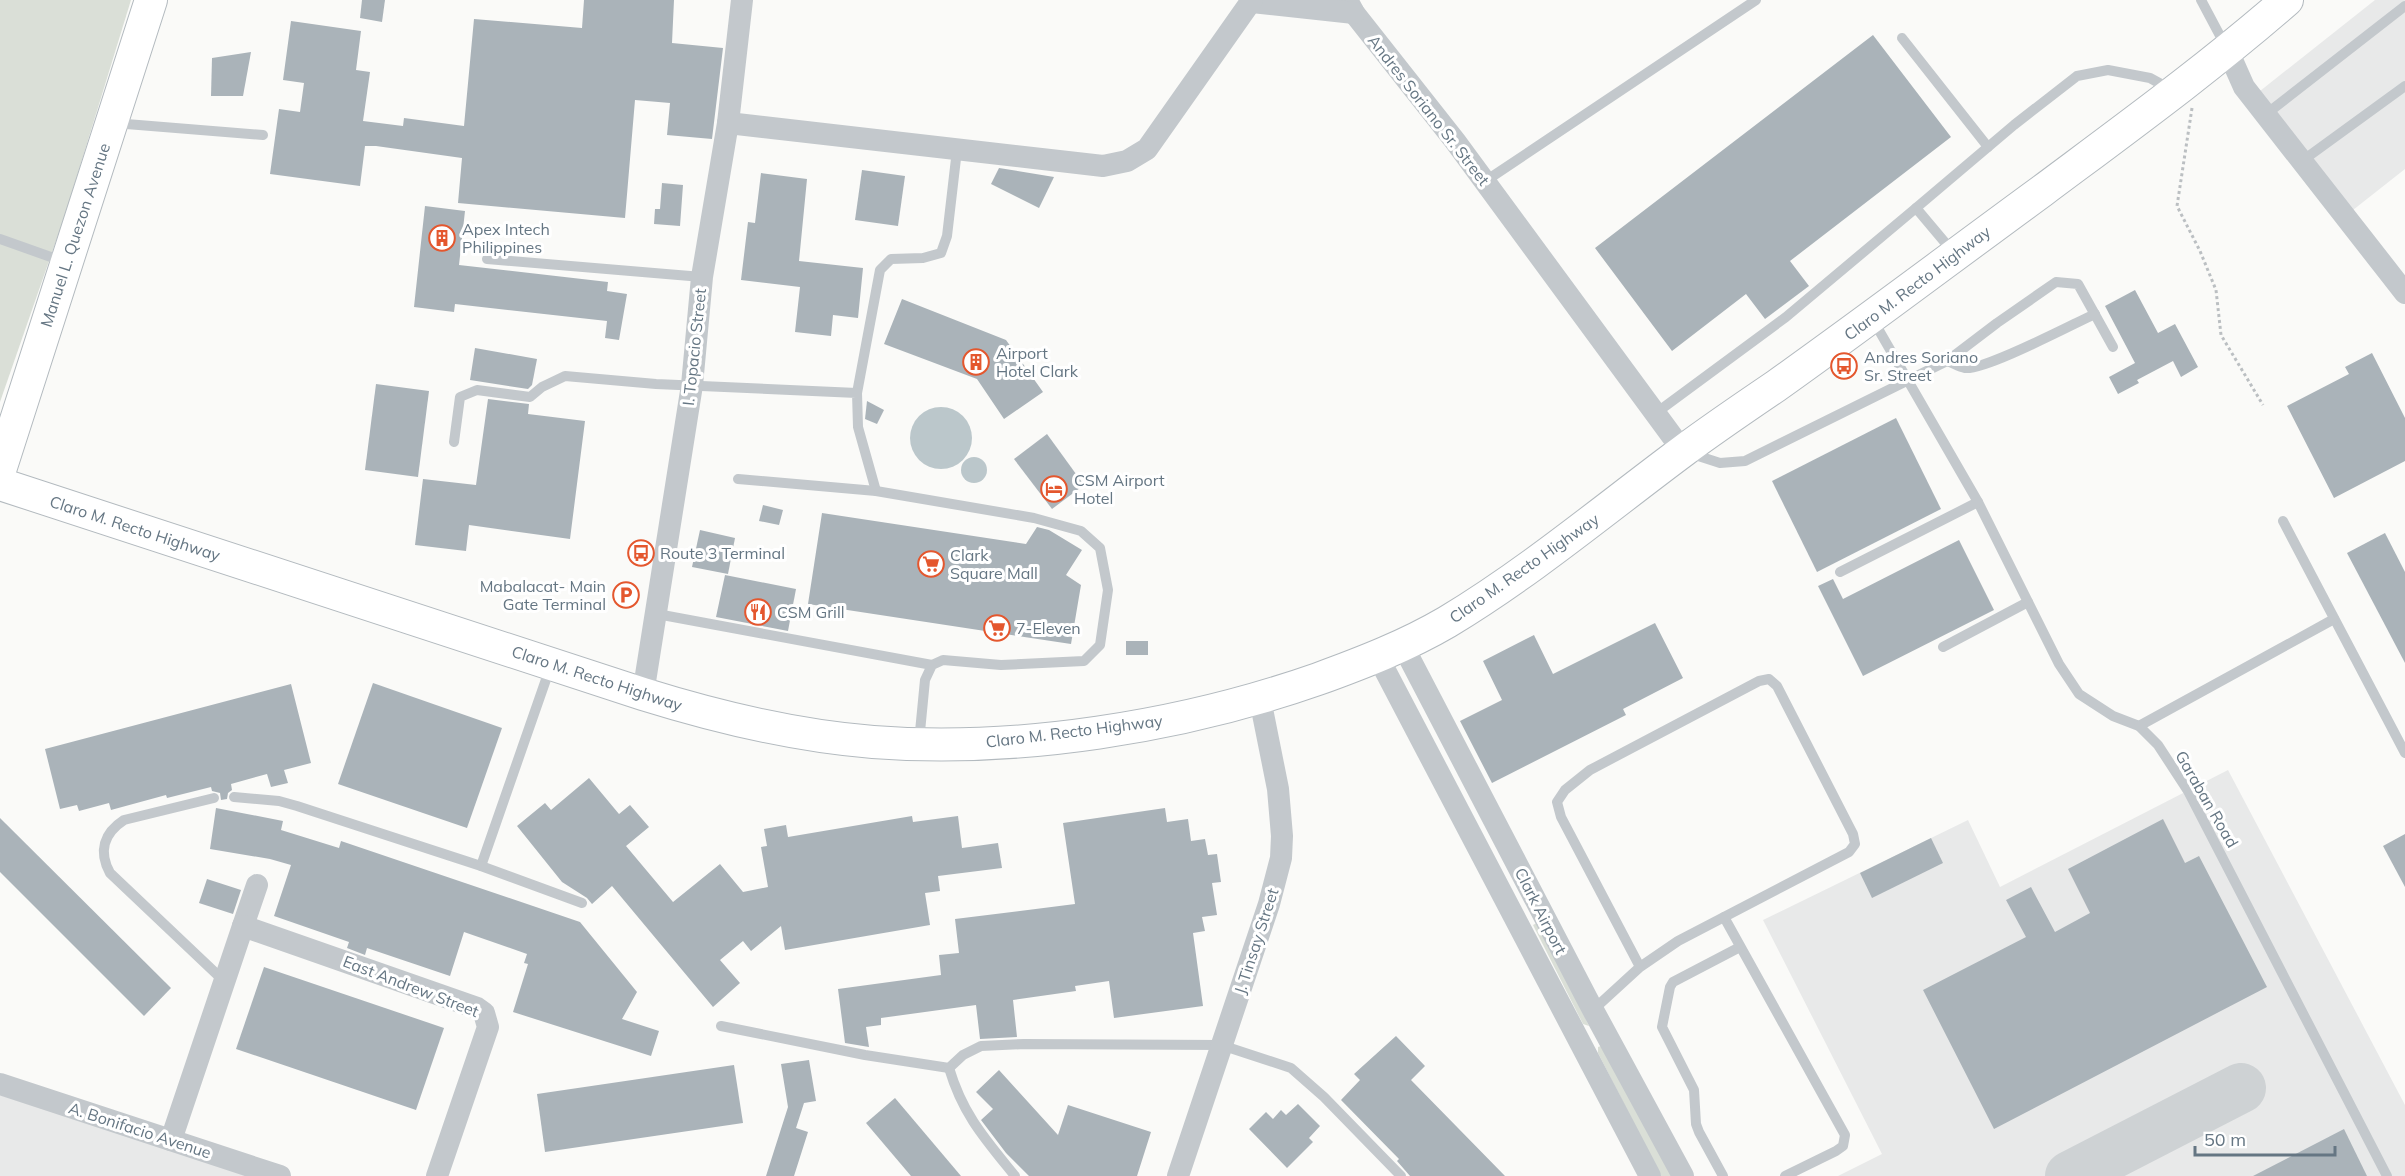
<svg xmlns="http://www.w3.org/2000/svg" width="2405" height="1176" font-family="Mulish,sans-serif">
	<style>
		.built { fill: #e8e9e9 }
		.green { fill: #dadfd7 }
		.water { fill: #bbc7cb }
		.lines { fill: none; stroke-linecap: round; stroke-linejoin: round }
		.taxiway { stroke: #ced2d4; stroke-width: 50 }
		.building { fill: #aab3b9 }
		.secondary-casing { stroke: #b3babf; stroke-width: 34 }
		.path { stroke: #bbbfc2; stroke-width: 3; stroke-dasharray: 3 3; stroke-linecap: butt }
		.lane { stroke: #c3c8cc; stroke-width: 10 }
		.street { stroke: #c3c8cc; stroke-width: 22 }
		.secondary { stroke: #fff; stroke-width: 32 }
		.labels { text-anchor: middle; stroke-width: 6; stroke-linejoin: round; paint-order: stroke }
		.street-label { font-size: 16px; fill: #657683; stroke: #fff }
		.poi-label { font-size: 16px; fill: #657683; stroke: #fff; text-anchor: start }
	</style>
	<rect width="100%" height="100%" fill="#fafaf8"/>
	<g class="built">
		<path d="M2375,0H2405V169L2353,210L2260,91Z"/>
		<path d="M2228,770L2405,1105V1176H1838L1882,1154L1763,920L1968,820L2000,887Z"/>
		<path d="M0,1095L255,1176H0Z"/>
	</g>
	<g class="green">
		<path d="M0,0H131L65,215L0,402Z"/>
		<path d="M1539,922L1589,1026L1583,1024L1533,925Z"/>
		<path d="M1601,1046L1672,1176H1661L1598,1053V1047Z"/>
	</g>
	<g class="water">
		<circle cx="941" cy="438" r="31"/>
		<circle cx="974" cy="470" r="13"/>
	</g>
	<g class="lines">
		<path class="taxiway" d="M2070,1176L2241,1088"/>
	</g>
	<g class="building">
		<path d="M362,0H385L382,22L360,18Z"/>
		<path d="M584,0H674L672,43L723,48L712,139L667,135L670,103L635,100L625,218L458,203L462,158L376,146H365L360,186L270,174L279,109L300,112L304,83L283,80L291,21L361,31L356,70L370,72L363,121L403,126L404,118L464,126L474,19L582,28Z"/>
		<path d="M1873,35L1951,137L1790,261L1809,286L1765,319L1746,294L1672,351L1595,248Z"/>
		<path d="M251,52L243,96H211L212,58Z"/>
		<path d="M999,168L1054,177L1039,208L991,184Z"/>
		<path d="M862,170L905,176L898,226L855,220Z"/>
		<path d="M761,173L807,179L799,261L863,268L858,318L833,315L831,336L795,332L800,287L741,280L748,222L755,223Z"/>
		<path d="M662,183L683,185L680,226L654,224L655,209H660Z"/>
		<path d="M425,206L465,211L459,265L608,282L607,291L627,294L619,340L605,338L607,321L455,304L454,312L414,307Z"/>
		<path d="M2135,290L2158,333L2175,324L2198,367L2181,377L2173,361L2137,380L2139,383L2118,394L2109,377L2135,363L2105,306Z"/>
		<path d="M902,299L1006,340L1043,392L1004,419L977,379L884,344Z"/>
		<path d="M475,348L537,359L532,385L528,389L470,380Z"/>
		<path d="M2372,353L2405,418V461L2334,498L2287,406L2349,374L2345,367Z"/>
		<path d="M376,384L429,391L418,477L365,470Z"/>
		<path d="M488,399L529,404L528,414L585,421L570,539L469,525L466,551L415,545L423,479L476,485Z"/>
		<path d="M867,401L884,410L877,424L865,419Z"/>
		<path d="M1896,418L1941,509L1817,572L1772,481Z"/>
		<path d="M1047,434L1084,485L1052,509L1014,459Z"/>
		<path d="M763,505L783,510L779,525L759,521Z"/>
		<path d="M822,513L1026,544L1037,527L1049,530L1082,550L1066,575L1081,585L1071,644L808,604Z"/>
		<path d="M700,530L735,538L728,574L692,567Z"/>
		<path d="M2385,533L2405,572V663L2347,553Z"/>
		<path d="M1959,540L1994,610L1863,676L1818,586L1833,579L1843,599Z"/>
		<path d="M725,575L796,589L788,631L716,617Z"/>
		<path d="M1655,623L1683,678L1623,709L1626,715L1492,783L1460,721L1502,700L1483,661L1534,635L1553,674Z"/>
		<rect x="1126" y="641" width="22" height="14"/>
		<path d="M373,683L502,728L467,828L338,784Z"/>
		<path d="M291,684L311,763L284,770L288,783L271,787L267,774L231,784L232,790L228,793L227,799L221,800L220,793L212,791L211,787L167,798L166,795L111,810L109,803L79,811L77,805L60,809L45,749Z"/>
		<path d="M589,778L619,814L630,805L649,827L626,846L673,902L720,864L743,892L768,887L761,847L767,846L764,829L786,825L788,837L912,816L913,822L958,816L962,848L998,843L1002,868L938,876L940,891L925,893L930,925L785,950L781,926L751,951L743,941L720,960L740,983L713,1007L612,886L592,904L587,898L562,882L517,826L545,803L551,810Z"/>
		<path d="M216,808L283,821L281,830L339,848L341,841L580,922L637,992L622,1019L659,1031L651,1056L513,1012L528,964L524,963L527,954L464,932L450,976L367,948L365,955L347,948L349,942L274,916L291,865L270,859L210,849Z"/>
		<path d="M1165,808L1167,822L1188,819L1191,841L1205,839L1208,855L1217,854L1221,882L1212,883L1217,915L1202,917L1205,931L1193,933L1203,1006L1114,1018L1109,981L1075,986L1076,991L1013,1000L1017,1037L980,1039L976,1005L881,1018V1025L866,1027L869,1047L845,1043L838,989L941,975L939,955L959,953L955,919L1075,904L1063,823Z"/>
		<path d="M0,818L171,988L144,1016L0,872Z"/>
		<path d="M2163,819L2185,863L2199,856L2267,987L1994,1129L1923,990L2026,937L2006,900L2031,887L2055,932L2090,913L2068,869Z"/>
		<path d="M2405,834V887L2383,846Z"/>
		<path d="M1931,838L1943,863L1872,898L1860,873Z"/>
		<path d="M207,879L241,890L233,914L199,903Z"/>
		<path d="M264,967L444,1028L416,1110L236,1049Z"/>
		<path d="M1396,1036L1425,1066L1411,1080L1505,1176H1410L1397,1161L1399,1159L1341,1100L1360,1080L1354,1074Z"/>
		<path d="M809,1060L816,1101L804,1103L796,1128L808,1132L794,1176H766L788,1107L781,1064Z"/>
		<path d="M734,1065L743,1123L545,1152L537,1094Z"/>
		<path d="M999,1070L1058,1135L1068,1105L1151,1132L1137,1176H1029L1006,1153L981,1120L993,1109L976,1092Z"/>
		<path d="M895,1098L961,1176H911L866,1123Z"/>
		<path d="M1298,1104L1320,1126L1309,1138L1313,1142L1287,1168L1249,1129L1266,1112L1273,1119L1281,1110L1286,1115Z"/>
		<path d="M2344,1129L2367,1176H2253Z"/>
	</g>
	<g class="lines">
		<g class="secondary-casing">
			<g id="secondary">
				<path d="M0,470L151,0"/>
				<path d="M0,484L643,694C717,717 794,736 873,742C1017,753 1181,727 1318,679C1362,663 1406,646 1447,622C1530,572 1605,509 1683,451C1714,428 1745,407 1776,386C1866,322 1953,256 2042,191C2125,129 2209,68 2287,0"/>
			</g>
		</g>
		<path class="path" d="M2192,108L2177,206L2200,251L2216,290L2221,335L2263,405"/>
		<g class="lane">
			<path d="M2201,0L2226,47"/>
			<path d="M1902,38L1988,147"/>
			<path d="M2265,115L2405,6"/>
			<path d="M114,123L263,135"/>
			<path d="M2302,161L2405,86"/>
			<path d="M1484,182L1756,0"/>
			<path d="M1916,208L2014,125L2077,76L2108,70L2150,78L2170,89"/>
			<path d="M0,239L65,262"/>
			<path d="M487,259L702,277"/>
			<path d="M1873,320L1978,502L2059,664L2079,694L2113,716L2139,726L2158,745L2188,791L2387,1176"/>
			<path d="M1947,361C1953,363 1959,367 1965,368C1984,371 2073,324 2095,314"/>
			<path d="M857,393L880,270L891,259L923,258L941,253L947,236L957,150"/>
			<path d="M1656,413L1786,317L1916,208L1953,252"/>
			<path d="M454,442L460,397L477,390L530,397L542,387L565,376L656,384L857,393L858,427L876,491"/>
			<path d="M1689,453L1720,463L1745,461L1947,361L1997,323L2056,282L2078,284L2113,347"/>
			<path d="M738,479L876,491L1034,518L1081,531L1100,548L1108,590L1100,645L1084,661L1001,665L943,660L932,665L925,680L919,742"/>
			<path d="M2283,521L2405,753"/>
			<path d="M1840,572L1978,502"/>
			<path d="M657,614L932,665"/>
			<path d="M1943,647L2028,602"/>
			<path d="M2139,726L2334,619"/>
			<path d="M234,797L279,801L297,806L481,866L550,668"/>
			<path d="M214,798L124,820C104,833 98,851 110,873L225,982"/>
			<path d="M481,866L582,903"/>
			<path d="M1724,917L1845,1135L1843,1146L1836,1151L1785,1176"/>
			<path d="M1593,1010L1640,967L1678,941L1849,852L1855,844L1853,834L1777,686L1769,679L1759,681L1590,770L1565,790L1557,802L1561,817L1640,967"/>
			<path d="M721,1026L865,1055L949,1068L963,1055L981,1046L1024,1044L1221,1045L1291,1068L1324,1097L1401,1176"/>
			<path d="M949,1068C963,1115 985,1139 1015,1176"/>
			<path d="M1723,1176L1699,1132L1696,1124L1694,1090L1662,1027L1670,987L1673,982L1740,947"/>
		</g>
		<g class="street">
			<path d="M1347,0L1354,13L1455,141L1683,451"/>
			<path d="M1252,2L1354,13"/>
			<path d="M2228,51L2244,87L2405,293"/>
			<path d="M728,123L1103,166L1127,161L1147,149L1252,0"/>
			<path d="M1402,644L1593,1010L1683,1176"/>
			<path d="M1378,657L1650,1176"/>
			<path d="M643,694L692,385L702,277L728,123L742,0"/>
			<path d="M243,926L257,885"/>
			<path d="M0,1084L280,1176"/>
			<path d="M171,1140L243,926L477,1008L484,1013L488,1027L437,1176"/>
			<path d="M1178,1176L1269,904L1281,858L1282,836L1278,789L1260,699"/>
		</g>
		<use href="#secondary" class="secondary"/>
	</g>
	<defs>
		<g id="building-ring" transform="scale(1.35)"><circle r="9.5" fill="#fff" stroke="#e4572e" stroke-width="1.5"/><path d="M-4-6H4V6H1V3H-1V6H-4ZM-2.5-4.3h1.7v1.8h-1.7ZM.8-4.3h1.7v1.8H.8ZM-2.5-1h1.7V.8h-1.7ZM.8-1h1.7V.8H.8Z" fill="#e4572e"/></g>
		<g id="bus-ring" transform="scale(1.35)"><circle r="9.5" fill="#fff" stroke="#e4572e" stroke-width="1.5"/><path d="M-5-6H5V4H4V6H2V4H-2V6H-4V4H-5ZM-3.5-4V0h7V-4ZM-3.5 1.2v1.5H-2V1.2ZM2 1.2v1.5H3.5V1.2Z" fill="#e4572e"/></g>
		<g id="hotel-ring" transform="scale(1.35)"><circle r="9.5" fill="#fff" stroke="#e4572e" stroke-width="1.5"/><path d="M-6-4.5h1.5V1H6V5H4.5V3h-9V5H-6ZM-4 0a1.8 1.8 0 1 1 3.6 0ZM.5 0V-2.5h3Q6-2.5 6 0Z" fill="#e4572e"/></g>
		<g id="supermarket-ring" transform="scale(1.35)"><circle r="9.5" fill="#fff" stroke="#e4572e" stroke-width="1.5"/><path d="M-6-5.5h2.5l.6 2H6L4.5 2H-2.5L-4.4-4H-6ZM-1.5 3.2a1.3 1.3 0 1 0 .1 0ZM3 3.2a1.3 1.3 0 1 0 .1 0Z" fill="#e4572e"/></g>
		<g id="parking-ring" transform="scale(1.35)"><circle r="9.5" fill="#fff" stroke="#e4572e" stroke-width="1.5"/><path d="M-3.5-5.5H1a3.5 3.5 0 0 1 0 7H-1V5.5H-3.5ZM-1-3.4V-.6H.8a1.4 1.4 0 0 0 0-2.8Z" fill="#e4572e"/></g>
		<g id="restaurant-ring" transform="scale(1.35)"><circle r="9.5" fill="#fff" stroke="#e4572e" stroke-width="1.5"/><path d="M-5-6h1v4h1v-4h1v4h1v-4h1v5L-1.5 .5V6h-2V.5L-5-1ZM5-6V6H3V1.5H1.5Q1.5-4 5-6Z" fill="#e4572e"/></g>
	</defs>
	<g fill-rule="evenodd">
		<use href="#building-ring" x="442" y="238"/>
		<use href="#building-ring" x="976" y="362"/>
		<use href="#bus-ring" x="1844" y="366"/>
		<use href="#hotel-ring" x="1054" y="489"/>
		<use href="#bus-ring" x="641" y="553"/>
		<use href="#supermarket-ring" x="931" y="564"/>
		<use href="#parking-ring" x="626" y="595"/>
		<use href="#restaurant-ring" x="758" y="612"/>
		<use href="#supermarket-ring" x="997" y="628"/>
	</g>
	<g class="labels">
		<g class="street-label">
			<text transform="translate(1429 110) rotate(52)" y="6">Andres Soriano Sr. Street</text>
			<text transform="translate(75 235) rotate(-72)" y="6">Manuel L. Quezon Avenue</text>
			<text transform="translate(1917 283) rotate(-37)" y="6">Claro M. Recto Highway</text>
			<text transform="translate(694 347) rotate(-84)" y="6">I. Topacio Street</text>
			<text transform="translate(135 528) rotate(18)" y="6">Claro M. Recto Highway</text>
			<text transform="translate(1524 568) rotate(-35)" y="6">Claro M. Recto Highway</text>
			<text transform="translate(597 678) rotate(18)" y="6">Claro M. Recto Highway</text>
			<text transform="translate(1074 731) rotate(-7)" y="6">Claro M. Recto Highway</text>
			<text transform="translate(2207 799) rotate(60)" y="6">Garaban Road</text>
			<text transform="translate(1541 911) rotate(63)" y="6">Clark Airport</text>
			<text transform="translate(1256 941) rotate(-72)" y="6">J. Tinsay Street</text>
			<text transform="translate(411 986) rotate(21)" y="6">East Andrew Street</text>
			<text transform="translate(140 1130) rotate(18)" y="6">A. Bonifacio Avenue</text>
		</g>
		<g class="poi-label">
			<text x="462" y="235">Apex Intech<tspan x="462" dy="18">Philippines</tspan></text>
			<text x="996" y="359">Airport<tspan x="996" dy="18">Hotel Clark</tspan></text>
			<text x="1864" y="363">Andres Soriano<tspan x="1864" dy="18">Sr. Street</tspan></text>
			<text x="1074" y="486">CSM Airport<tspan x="1074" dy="18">Hotel</tspan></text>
			<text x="660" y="559">Route 3 Terminal</text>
			<text x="950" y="561">Clark<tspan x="950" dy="18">Square Mall</tspan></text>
			<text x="606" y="592" text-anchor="end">Mabalacat- Main<tspan x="606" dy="18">Gate Terminal</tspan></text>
			<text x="777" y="618">CSM Grill</text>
			<text x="1016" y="634">7-Eleven</text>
		</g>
	</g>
	<path d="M2195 1146v9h140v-9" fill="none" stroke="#657683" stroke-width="3"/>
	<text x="2204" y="1146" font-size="18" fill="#657683" stroke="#ffffff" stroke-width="4.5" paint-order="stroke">50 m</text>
</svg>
